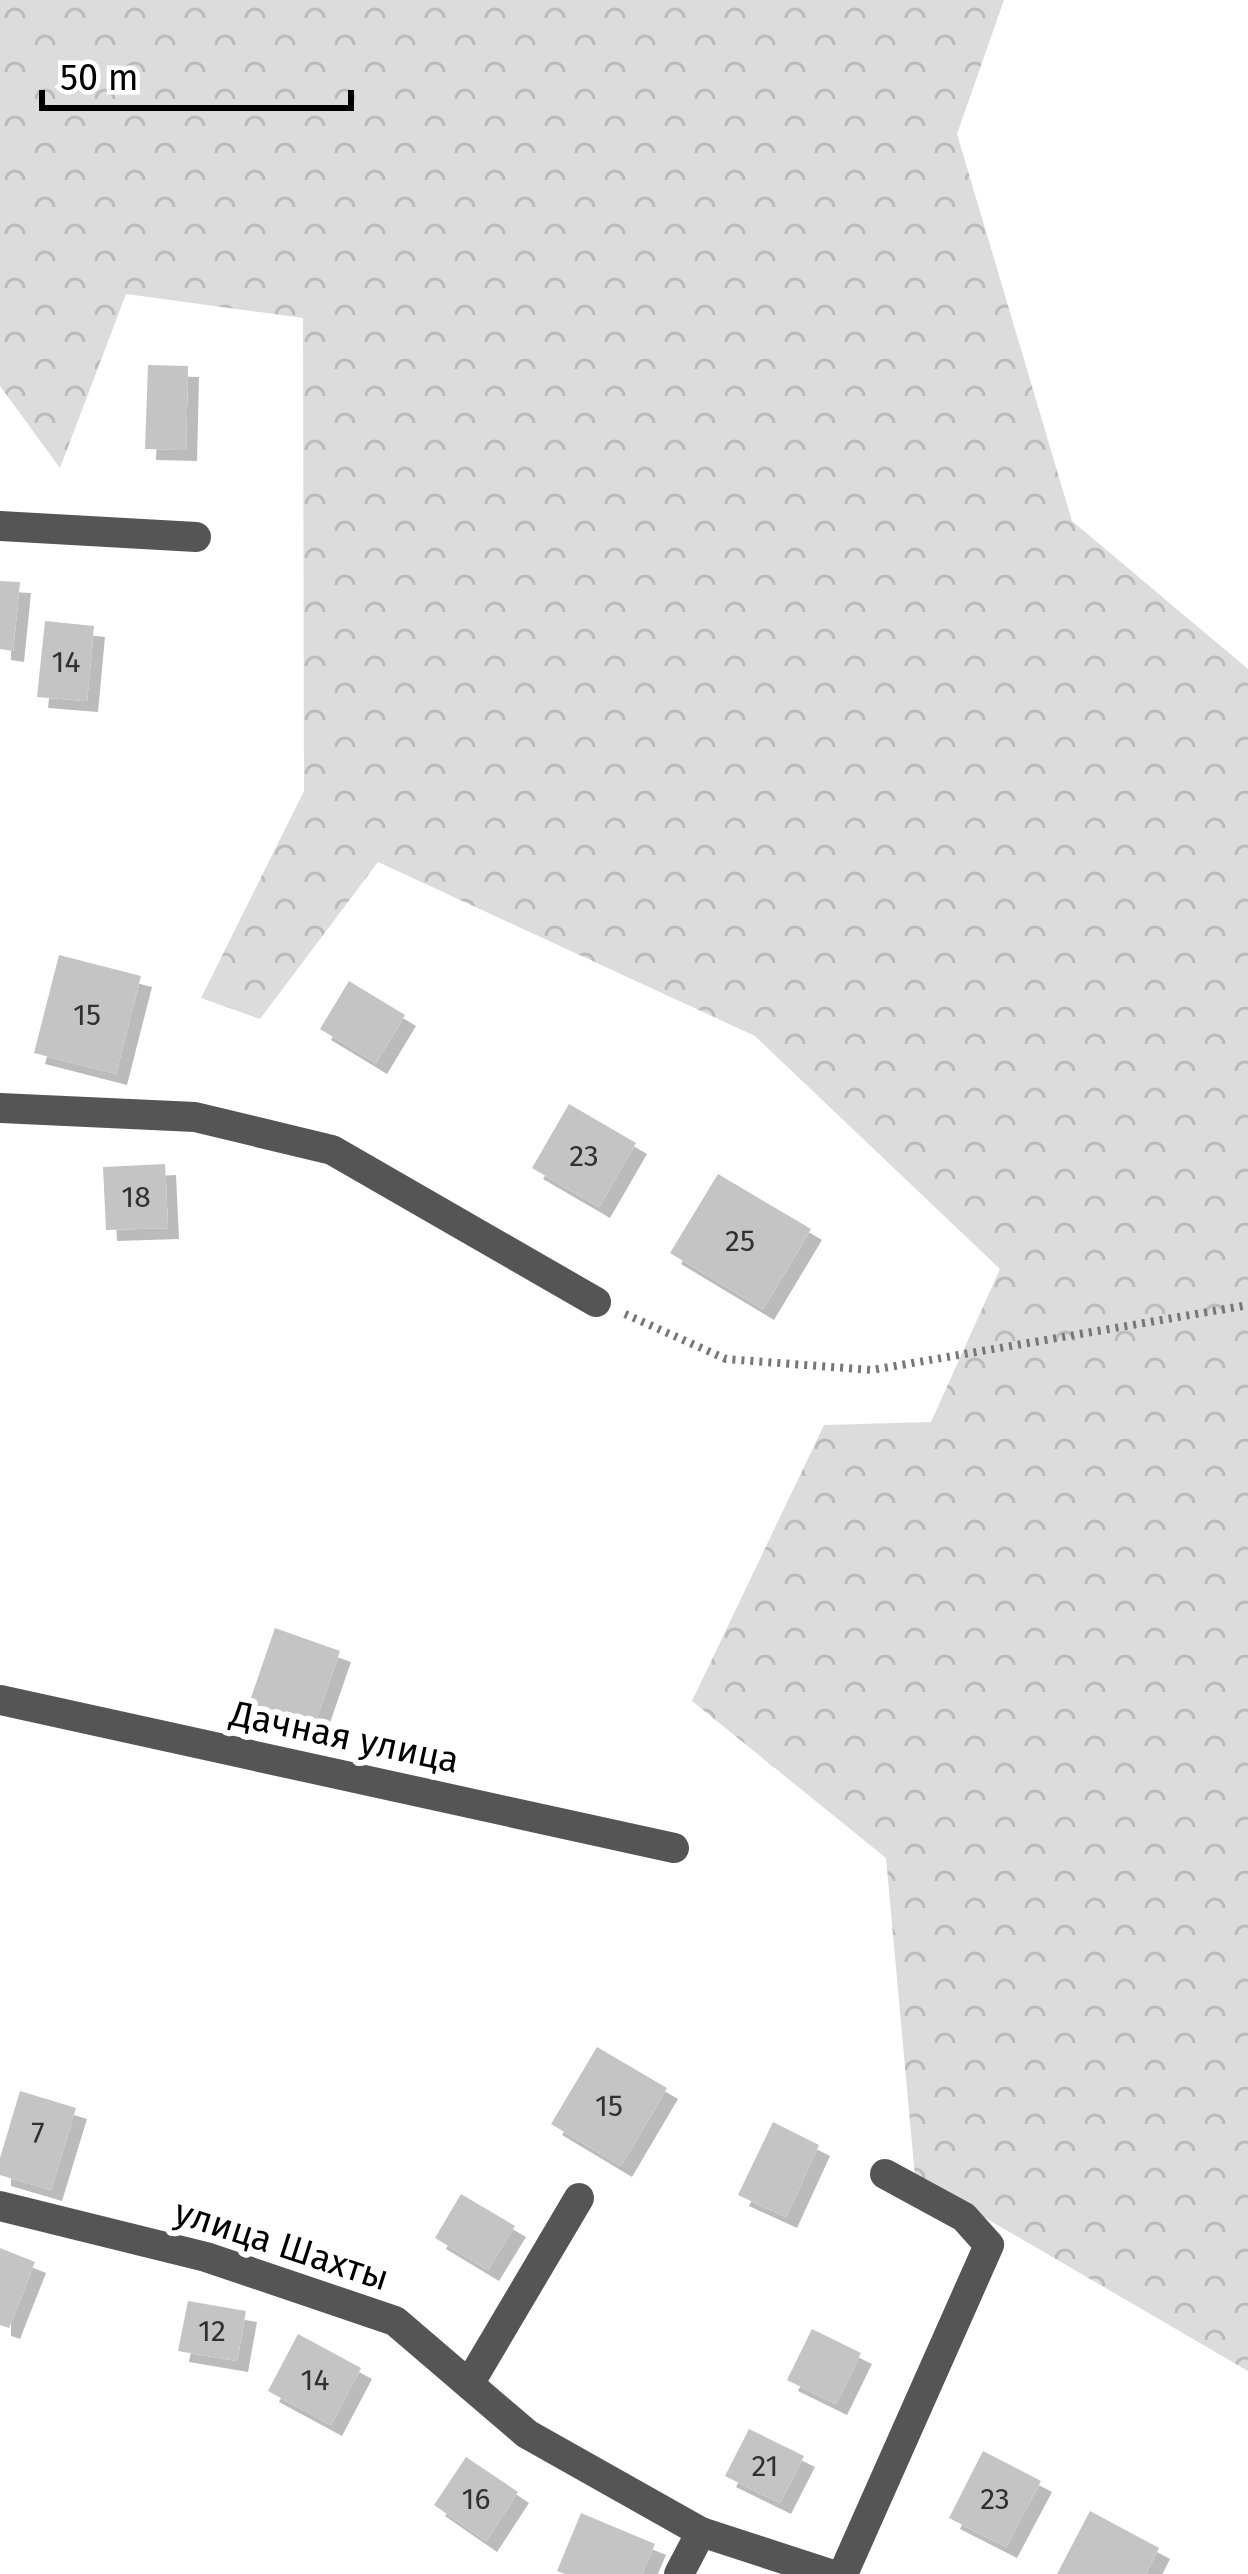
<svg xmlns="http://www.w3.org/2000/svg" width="1248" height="2574" font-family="'Fira Sans',sans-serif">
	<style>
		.forest { fill: url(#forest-crowns) }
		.building { fill: #c4c4c4; filter: url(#shadow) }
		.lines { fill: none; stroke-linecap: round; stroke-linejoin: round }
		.path { stroke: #777; stroke-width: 8; stroke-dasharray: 3 6; stroke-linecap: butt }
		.minor { stroke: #555; stroke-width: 30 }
		.labels { text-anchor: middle; stroke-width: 12; stroke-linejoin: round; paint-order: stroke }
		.number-label { font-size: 30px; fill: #313131 }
		.street-label { font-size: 36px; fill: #000; stroke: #fff }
	</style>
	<defs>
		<pattern id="forest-crowns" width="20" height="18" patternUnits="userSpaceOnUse" patternTransform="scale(3)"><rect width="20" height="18" fill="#dcdcdc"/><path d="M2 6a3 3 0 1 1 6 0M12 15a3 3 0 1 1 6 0" fill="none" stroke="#bbb"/></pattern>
		<filter id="shadow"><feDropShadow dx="11" dy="11" stdDeviation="0" flood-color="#0004"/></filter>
	</defs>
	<rect width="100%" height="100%" fill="#fff"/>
	<path class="forest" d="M0,0H1004L957,134L1072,521L1248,669V2371L915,2177L886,1858L692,1701L824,1425L931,1422L1000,1269L755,1036L378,862L260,1019L201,998L304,791L303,318L126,294L60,468L0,386Z"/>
	<g class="building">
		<path d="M148,365L188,366L186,450L145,449Z"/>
		<path d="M0,581L20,582L13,651L0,649Z"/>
		<path d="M45,621L94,626L87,701L37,697Z"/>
		<path d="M59,955L141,976L116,1074L34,1053Z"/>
		<path d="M349,981L405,1015L376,1063L320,1029Z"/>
		<path d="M569,1104L636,1143L599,1207L532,1168Z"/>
		<path d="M165,1164L168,1228L106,1230L103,1167Z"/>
		<path d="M718,1174L811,1229L763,1309L670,1253Z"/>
		<path d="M275,1628L340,1651L310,1738L245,1715Z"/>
		<path d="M597,2047L667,2088L621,2166L551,2124Z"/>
		<path d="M20,2091L76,2108L51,2190L0,2175V2158Z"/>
		<path d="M773,2122L819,2145L786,2217L738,2195Z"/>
		<path d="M461,2194L515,2226L488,2270L435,2238Z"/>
		<path d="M0,2248L35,2262L9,2328L0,2325Z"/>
		<path d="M188,2301L246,2311L237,2361L178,2351Z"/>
		<path d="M812,2329L861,2353L836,2404L787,2380Z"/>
		<path d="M298,2334L361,2368L331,2425L268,2391Z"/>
		<path d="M749,2429L804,2456L780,2503L725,2476Z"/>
		<path d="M983,2451L1041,2481L1006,2547L949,2518Z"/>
		<path d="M466,2457L518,2492L486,2541L434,2505Z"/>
		<path d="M1090,2511L1159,2548L1146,2574H1057Z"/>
		<path d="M581,2513L655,2544L642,2574H565L557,2571Z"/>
	</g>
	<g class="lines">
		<path class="path" d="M625,1314L726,1359L872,1370L1248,1305"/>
		<g class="minor">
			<path d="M0,526L196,537"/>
			<path d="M0,1108L195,1117L332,1150L596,1302"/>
			<path d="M0,1700L674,1848"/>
			<path d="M0,2206L206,2257L395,2321L527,2434L701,2532L830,2574"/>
			<path d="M469,2384L579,2198"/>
			<path d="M679,2574L701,2532"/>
			<path d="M843,2574L989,2245L964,2217L885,2174"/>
		</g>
	</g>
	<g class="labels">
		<g class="number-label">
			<text x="66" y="672">14</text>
			<text x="87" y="1025">15</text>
			<text x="584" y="1166">23</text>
			<text x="136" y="1207">18</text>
			<text x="740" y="1251">25</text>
			<text x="609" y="2116">15</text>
			<text x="38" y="2143">7</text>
			<text x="212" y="2341">12</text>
			<text x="315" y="2390">14</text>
			<text x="765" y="2476">21</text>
			<text x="476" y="2509">16</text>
			<text x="995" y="2509">23</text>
		</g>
		<g class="street-label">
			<text transform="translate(345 1736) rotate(12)" y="13">Дачная улица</text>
			<text transform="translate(282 2244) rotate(18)" y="13">улица Шахты</text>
		</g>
	</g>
	<path d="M42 90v18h309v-18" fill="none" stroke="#000000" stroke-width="6"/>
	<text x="60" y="90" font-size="36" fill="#000000" stroke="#ffffff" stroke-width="9" paint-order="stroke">50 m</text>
</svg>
